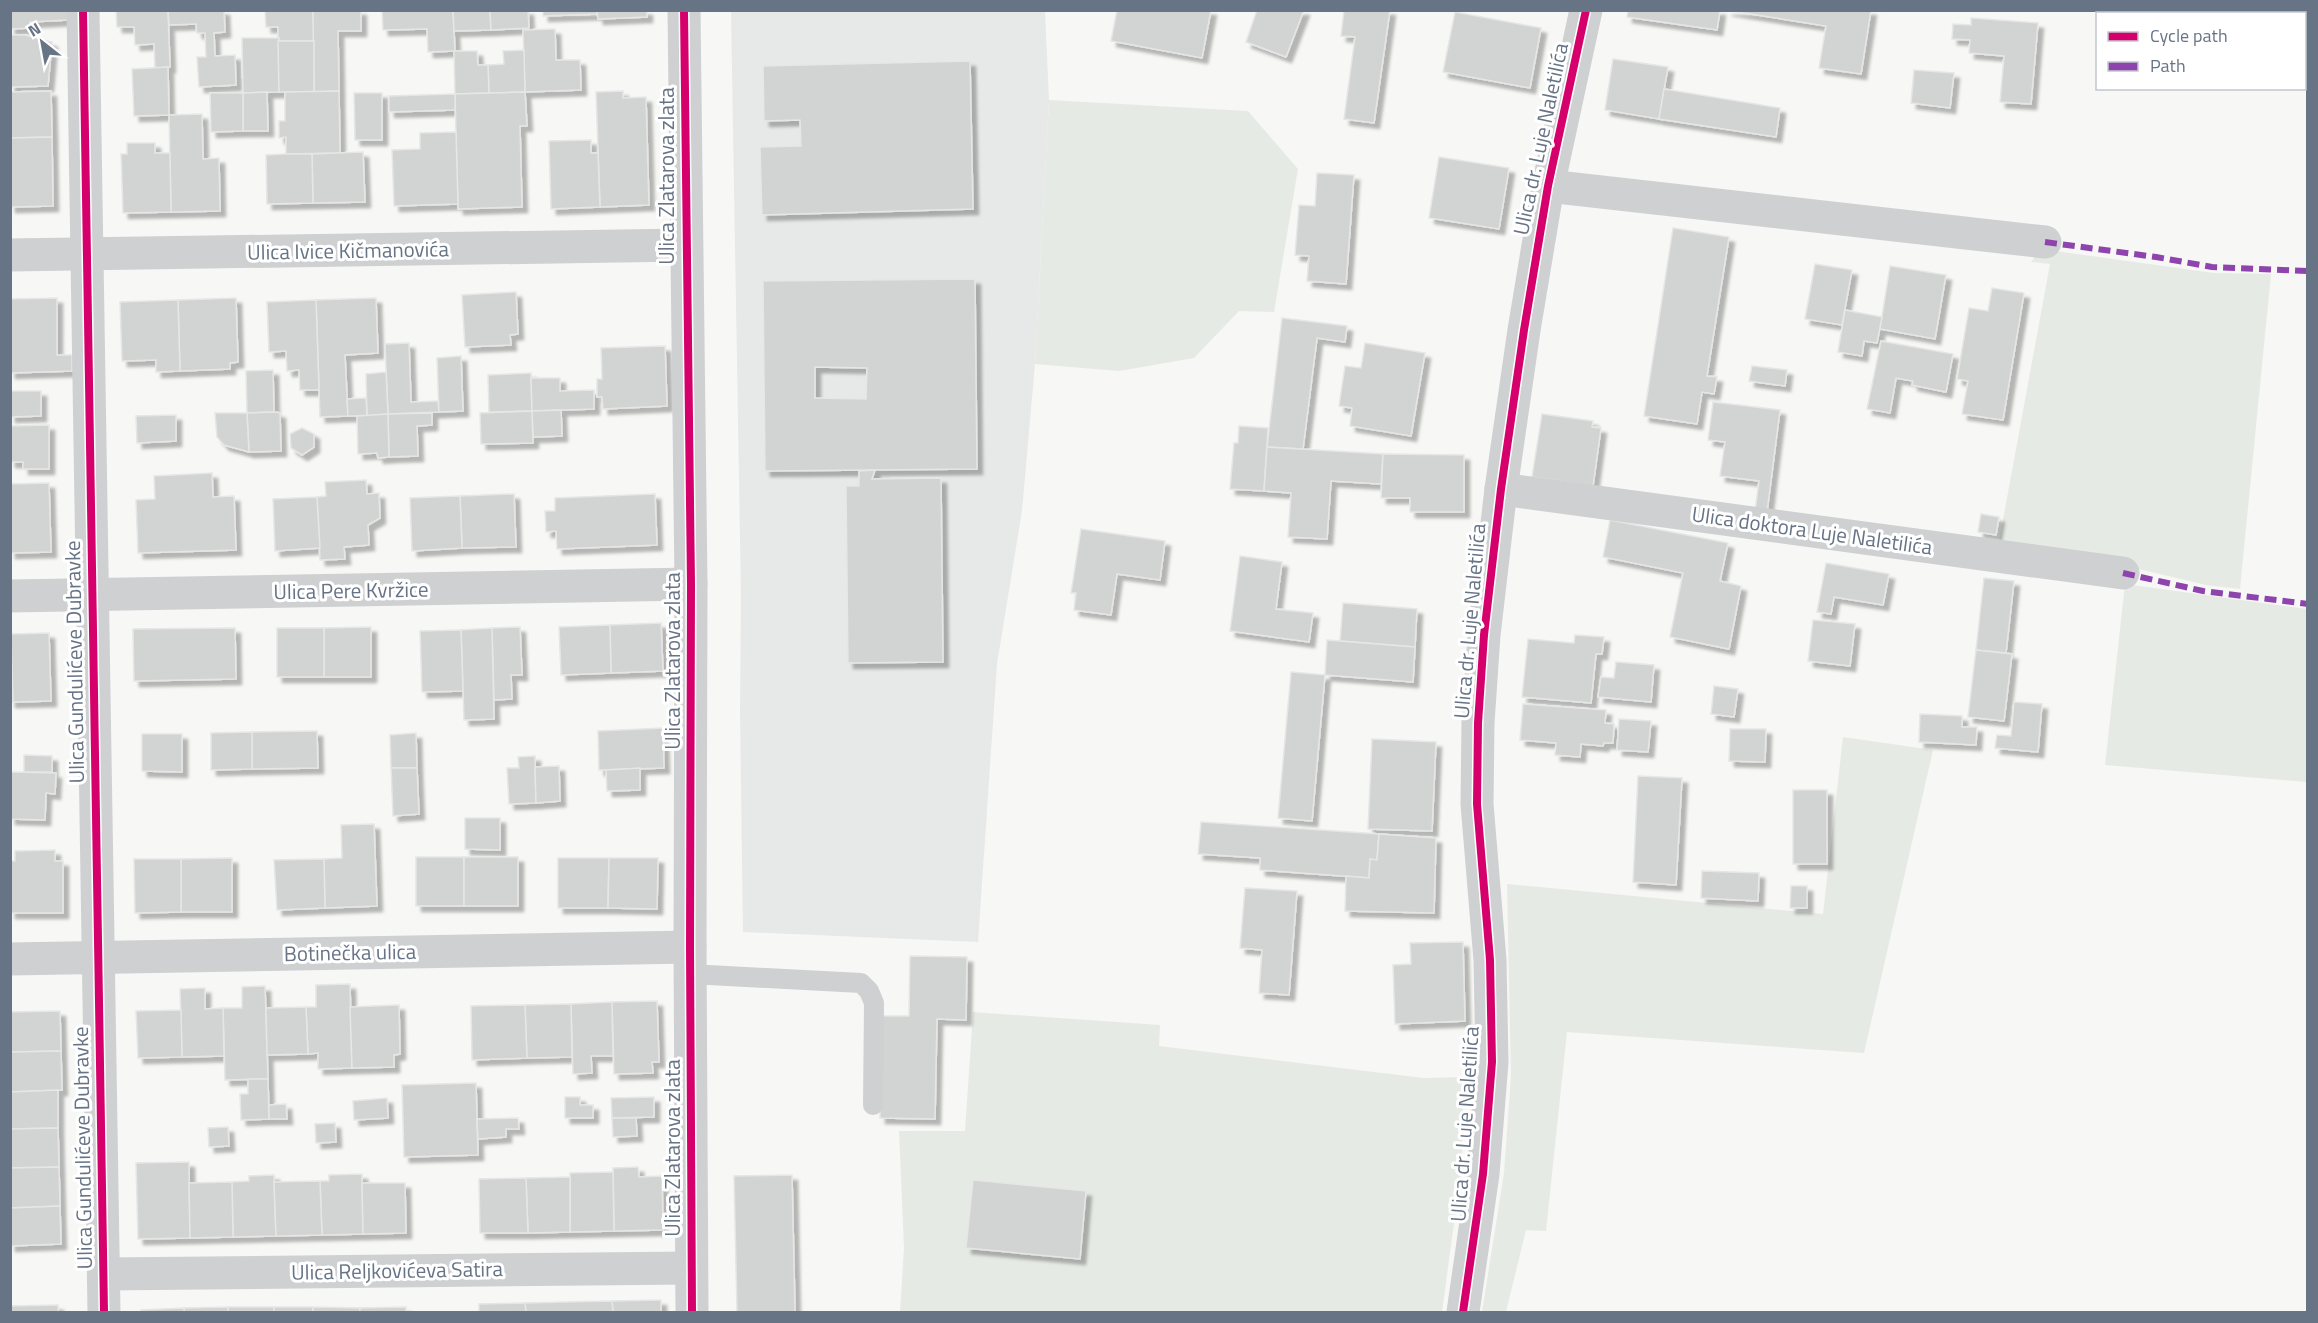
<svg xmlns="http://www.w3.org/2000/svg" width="2318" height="1323" font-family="'Titillium Web',sans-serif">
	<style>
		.built { fill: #e7e9e8 }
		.green { fill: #e6eae4 }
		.building { fill: #d2d3d3; stroke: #e6e6e6; stroke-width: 1.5; fill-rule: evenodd; filter: url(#shadow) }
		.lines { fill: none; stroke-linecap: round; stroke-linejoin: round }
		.service { stroke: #cfd0d1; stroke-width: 20 }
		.minor { stroke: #cfd0d1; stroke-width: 33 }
		.tertiary { stroke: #cfd0d1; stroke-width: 33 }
		.quiet { stroke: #8e44ad; stroke-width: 6; stroke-dasharray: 12 6; stroke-linecap: butt }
		.cycleway-casing { stroke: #fff; stroke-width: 11 }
		.cycleway { stroke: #d6006c; stroke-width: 8 }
		.labels { text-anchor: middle; stroke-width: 6; stroke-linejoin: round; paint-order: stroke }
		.street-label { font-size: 21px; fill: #677486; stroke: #fff }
	</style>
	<defs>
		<filter id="shadow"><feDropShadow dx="5.5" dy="5.5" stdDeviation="1.5" flood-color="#0004"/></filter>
	</defs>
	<rect width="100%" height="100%" fill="#f7f7f6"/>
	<path class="built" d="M731,11H1045L1049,100L1035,364L1022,511L997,664L978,942L743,932L740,711L741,598Z"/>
	<g class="green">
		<path d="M1049,100L1248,111L1298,169L1274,312L1239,311L1194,358L1119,371L1035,364Z"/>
		<path d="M2048,250L2214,273L2271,274L2240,589L2206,585L2130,567L1998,547L2050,264L2031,262L2037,254Z"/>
		<path d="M2125,584L2307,609V782L2105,765Z"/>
		<path d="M1843,737L1933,750L1864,1053L1567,1032L1546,1231L1526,1230L1506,1312H1482L1504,1173L1511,1076L1507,884L1823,914Z"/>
		<path d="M973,1012L1160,1025L1159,1046L1424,1078L1463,1077L1462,1164L1442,1312H900L904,1248L899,1131H965Z"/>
	</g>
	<g class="building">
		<path d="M10,10H67L68,20L30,22V28L10,29Z"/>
		<path d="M116,10H168L170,67L155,68L154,44L135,45L134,27H117Z"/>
		<path d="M168,10H224L225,32L214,33L215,56L235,55L236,85L199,87L197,57H206L205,33H197L196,24L169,25Z"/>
		<path d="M265,10H313L314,41H278V27H266Z"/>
		<path d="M313,10H361V31H338L339,91L314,92Z"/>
		<path d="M382,10H453L455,51L428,52L427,29L383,30Z"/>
		<path d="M453,10H490L491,30L454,31Z"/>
		<path d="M490,10H528L529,28L491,30Z"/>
		<path d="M543,10H597L598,14L543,16Z"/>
		<path d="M597,10H647V17L598,19Z"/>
		<path d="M1117,10H1211L1202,58L1111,41Z"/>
		<path d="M1257,10H1304L1286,57L1246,42Z"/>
		<path d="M1344,10H1390L1374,123L1344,119L1355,37L1341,36Z"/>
		<path d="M1628,10H1720L1717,30L1627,17Z"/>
		<path d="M1726,10H1871L1861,74L1819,68L1826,26Z"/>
		<path d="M1455,12L1541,28L1530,88L1443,72Z"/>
		<path d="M1971,18L2038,23L2031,104L2000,102L2004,56L1969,53L1970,40L1952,39L1953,24L1971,25Z"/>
		<path d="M555,29L556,60H580L581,90L525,92L523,30Z"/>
		<path d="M10,35H25L52,42L48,86L10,87Z"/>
		<path d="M242,38H279V92L243,93Z"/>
		<path d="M278,41H314V92H279Z"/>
		<path d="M524,50L525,92L489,93L488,65L504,64L503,51Z"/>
		<path d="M454,51H477L478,65H488L489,93L455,94Z"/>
		<path d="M1613,59L1668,67L1659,119L1605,110Z"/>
		<path d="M970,61L973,209L762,215L760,147L801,146L800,120L764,121L763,66Z"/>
		<path d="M168,67L169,115L134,116L132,69Z"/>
		<path d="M1914,70L1954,73L1950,108L1911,103Z"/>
		<path d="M1664,89L1780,108L1776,137L1659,119Z"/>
		<path d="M51,91L52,137L10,138V92Z"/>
		<path d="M339,91L340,153L286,154V137L279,138V121H285V92Z"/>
		<path d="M623,91V98L646,97L649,205L600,207L596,92Z"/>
		<path d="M267,92L268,131H243V93Z"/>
		<path d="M525,92L527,126H520L522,207L458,209L455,94Z"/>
		<path d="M210,93H243V131L211,132Z"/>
		<path d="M354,93H382V140H355Z"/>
		<path d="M455,94V110L389,112V96Z"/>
		<path d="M202,114L203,159L219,158L220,211L171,212L169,115Z"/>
		<path d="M456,132L458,204L394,206L392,150L420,149V133Z"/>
		<path d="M52,137L53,206L10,207V138Z"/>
		<path d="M591,140V153H598L600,207L551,209L549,141Z"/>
		<path d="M127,143H155V153H170L171,212L123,213L121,154H127Z"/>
		<path d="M363,152L365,202L313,203L312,154Z"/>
		<path d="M286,154H312L313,203L267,204L266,155Z"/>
		<path d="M1439,157L1509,168L1499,229L1429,218Z"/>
		<path d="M1317,173L1354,175L1346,284L1307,281L1309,256L1295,255L1299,205L1315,206Z"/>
		<path d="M1673,228L1729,237L1707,376L1717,377L1714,394L1702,392L1697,424L1644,416Z"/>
		<path d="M1815,264L1852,270L1842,325L1805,319Z"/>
		<path d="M1890,266L1946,275L1935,339L1880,329Z"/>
		<path d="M975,279L977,469L765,471L763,281ZM815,367L867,368L866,399L815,398Z"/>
		<path d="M1992,288L2024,293L2003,420L1962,414L1968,381L1957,379L1969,308L1988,311Z"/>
		<path d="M516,292L518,334L510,335L511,345L465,347L462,295Z"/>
		<path d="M57,298V355H72V371L10,373V299Z"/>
		<path d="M236,298L238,362L230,363V369L180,371L178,300Z"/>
		<path d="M376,298L378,353L345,355L348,416L320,417L316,300Z"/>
		<path d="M178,300L180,371L156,372V360L122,361L120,302Z"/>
		<path d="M316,300L319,390H300L299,370L287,371L286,351L269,352L267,302Z"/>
		<path d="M1845,310L1882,317L1877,343L1864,341L1862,356L1838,352Z"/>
		<path d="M1282,318L1347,326L1345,342L1317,338L1303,449L1267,447Z"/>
		<path d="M1881,341L1953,354L1946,392L1912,385L1913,381L1896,378L1890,413L1867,409Z"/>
		<path d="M409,343L411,402L438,401L439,412L388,414L385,344Z"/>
		<path d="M1365,343L1425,353L1411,436L1350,426L1352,408L1339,406L1345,366L1361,368Z"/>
		<path d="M665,346L667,406L603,409L602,397H597V379H602L601,348Z"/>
		<path d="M461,356L463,411L439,412L437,358Z"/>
		<path d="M1752,366L1787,370L1785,386L1749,381Z"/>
		<path d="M273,370L274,412L247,413L246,371Z"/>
		<path d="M386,372L388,414L367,416L366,374Z"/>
		<path d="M531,373L532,411L489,412L488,375Z"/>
		<path d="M531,378H560V391L594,390V409L532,411Z"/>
		<path d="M10,391H41V416L10,417Z"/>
		<path d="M366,398L367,416H348L347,399Z"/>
		<path d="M1713,402L1780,410L1767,512L1755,511L1759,481L1720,476L1725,442L1708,440Z"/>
		<path d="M561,410L562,436L533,437L532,411Z"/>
		<path d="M532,411L533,443L481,444L480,413Z"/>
		<path d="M274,412L280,413L281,451L249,452L247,413Z"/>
		<path d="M215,413H247L249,452L224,445L217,437Z"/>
		<path d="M432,413V425L417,426L418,456L389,457L388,414Z"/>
		<path d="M388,414L389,457L378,458L377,453L358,454L357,416Z"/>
		<path d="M1542,414L1593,421L1592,427L1601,428L1593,486L1532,477Z"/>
		<path d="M176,415V441L137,443L136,416Z"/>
		<path d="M49,425V469H23V462H10V426Z"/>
		<path d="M1239,426L1268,428L1264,491L1230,489L1234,443H1238Z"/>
		<path d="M302,428L314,434V447L302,455L291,448L290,434Z"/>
		<path d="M1267,447L1383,454L1381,484L1331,481L1327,539L1288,537L1291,493L1264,491Z"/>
		<path d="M1383,454L1464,455V512H1410V498H1381Z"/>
		<path d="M875,470L872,479L941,478L943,662L848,663L846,486H859V471Z"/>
		<path d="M212,473L213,497L234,496L236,550L138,553L136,500L155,499L154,476Z"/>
		<path d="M366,480L367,494L379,493L380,518L368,525L369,545L344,547L345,559L320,560L317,497L326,496L325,482Z"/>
		<path d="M49,483L51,552L10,553V484Z"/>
		<path d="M514,494L516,547L462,548L460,496Z"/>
		<path d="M655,494L657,545L557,549L556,531L546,532L545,511H555V498Z"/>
		<path d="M460,496L462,548L412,551L410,498Z"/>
		<path d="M317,497L320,548L275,551L273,499Z"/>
		<path d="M1981,514L1999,517L1996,535L1978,532Z"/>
		<path d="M1610,520L1728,543L1720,581L1741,586L1729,649L1670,637L1683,573L1603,557Z"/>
		<path d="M1081,529L1165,541L1160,580L1117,574L1111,615L1074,610L1076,593H1071Z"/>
		<path d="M1240,556L1282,562L1276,609L1313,613L1309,642L1230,631Z"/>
		<path d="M1826,563L1889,574L1883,605L1834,597L1831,614L1817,612Z"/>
		<path d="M1984,578L2014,581L2006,653L1976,650Z"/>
		<path d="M1343,603L1417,609L1415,647L1340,641Z"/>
		<path d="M1813,620L1855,624L1850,666L1808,661Z"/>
		<path d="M661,623L663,671L611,673L610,625Z"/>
		<path d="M610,625L611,673L561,675L559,627Z"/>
		<path d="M371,627V677H324V628Z"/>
		<path d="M520,627L522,675H511L512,699L494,700L492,628Z"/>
		<path d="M235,628L236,679L134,681L133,629Z"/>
		<rect x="277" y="628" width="47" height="49"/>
		<path d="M492,628L494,719L464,720L461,630Z"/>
		<path d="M461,630L463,691L422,692L420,631Z"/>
		<path d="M49,633L51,701L13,702L11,634Z"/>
		<path d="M10,634L13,702H10Z"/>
		<path d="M1575,635L1604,637L1602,654H1596L1591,703L1522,697L1528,639L1574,643Z"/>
		<path d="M1327,640L1415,647L1413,682L1325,675Z"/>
		<path d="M1976,650L2012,654L2004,721L1968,717Z"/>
		<path d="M1616,662L1654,665L1651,702L1598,697L1601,677L1614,678Z"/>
		<path d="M1291,672L1325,675L1312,821L1278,818Z"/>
		<path d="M1714,686L1738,689L1734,717L1711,714Z"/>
		<path d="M2014,702L2042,704L2038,752L1995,748L1997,735L2011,736Z"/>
		<path d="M1523,704L1606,710L1605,723L1614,724L1613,743H1604L1603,746L1581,744L1580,757L1555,755L1556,743L1520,740Z"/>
		<path d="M1920,714L1962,716V727H1977L1976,745L1919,742Z"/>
		<path d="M1619,719L1651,721L1648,752L1617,750Z"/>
		<path d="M663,728L664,768L599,770L598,731Z"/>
		<path d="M1730,729H1766L1765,762L1729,761Z"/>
		<path d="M317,731L318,768L252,769V732Z"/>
		<path d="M252,732V769L211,770V733Z"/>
		<path d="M416,733L417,768H391L390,735Z"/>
		<path d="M142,734H182V772L142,771Z"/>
		<path d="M1372,739L1436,742L1432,831L1368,829Z"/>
		<path d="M24,755L52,756V772H24Z"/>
		<path d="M535,756L536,803L509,804L507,768H519L518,757Z"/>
		<path d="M559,766L560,801L536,803L535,767Z"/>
		<path d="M391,768H417L419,814L393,816Z"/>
		<path d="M640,768V790L607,791L606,770Z"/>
		<path d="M10,772L56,773L55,794L46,793L45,820L10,819Z"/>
		<path d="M1638,776L1682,778L1676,885L1633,882Z"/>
		<rect x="1793" y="790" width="34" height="74"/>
		<path d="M465,818H500V850L465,849Z"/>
		<path d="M1201,822L1379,834L1377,860L1370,859L1369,878L1260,870V858L1198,854Z"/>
		<path d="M374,824L377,906L325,908L324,859L342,858L341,825Z"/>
		<path d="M1379,834L1436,838L1434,913L1345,911L1346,876L1369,878L1370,859L1377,860Z"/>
		<path d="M55,850V861H63V913H10V861H15V851Z"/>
		<rect x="416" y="857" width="48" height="49"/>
		<rect x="464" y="857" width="54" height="49"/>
		<path d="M232,858V912H181V859Z"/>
		<path d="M558,858H609L608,908H558Z"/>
		<path d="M609,858H658L657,909L608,908Z"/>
		<path d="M134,859H181V912L135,913Z"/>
		<path d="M324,859L325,908L277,910L274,860Z"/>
		<path d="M1702,871L1759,873L1758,901L1701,898Z"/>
		<path d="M1791,886H1807V908H1790Z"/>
		<path d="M1245,888L1297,891L1289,995L1259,993L1262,950L1240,948Z"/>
		<path d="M1463,942L1465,1021L1395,1024L1393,965L1411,964L1410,943Z"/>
		<path d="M910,956L967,957L966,1020L937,1019L935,1119L880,1118L881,1016H909Z"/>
		<path d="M350,984L352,1068L318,1069V1053L308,1054L306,1007H316V985Z"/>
		<path d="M265,986L268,1079L225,1080L223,1008H242V987Z"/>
		<path d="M205,988V1009L223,1008L224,1056L182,1057L180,989Z"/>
		<path d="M657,1001L659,1062H652L653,1073L614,1074L612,1002Z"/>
		<path d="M612,1002L613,1056H591L592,1073L573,1074L571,1004Z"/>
		<path d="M571,1004L572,1057L527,1058L525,1005Z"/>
		<path d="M399,1005L400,1054L394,1055V1067L352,1068L350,1007Z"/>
		<path d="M525,1005L527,1058L472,1060L471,1006Z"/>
		<path d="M306,1007L308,1054L267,1055L266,1008Z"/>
		<path d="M181,1010L182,1057L138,1058L136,1011Z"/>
		<path d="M60,1011L61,1051L10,1052V1012Z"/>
		<path d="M61,1051L62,1090L10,1092V1052Z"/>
		<path d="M248,1079H268L269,1119L241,1120L240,1094H248Z"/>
		<path d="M476,1083L478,1155L404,1157L402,1085Z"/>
		<path d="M58,1090V1128L10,1129V1092Z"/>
		<path d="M565,1097H580V1105H593V1118H565Z"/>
		<path d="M654,1097V1117L612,1118L611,1098Z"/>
		<path d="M387,1098L388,1118L354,1120L353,1101Z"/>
		<path d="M286,1104L287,1119H269V1105Z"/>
		<path d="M518,1118L519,1129H506V1137L478,1139L477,1119Z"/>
		<path d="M612,1118H636L637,1136L613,1137Z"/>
		<path d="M335,1123L336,1142L316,1143L315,1124Z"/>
		<path d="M228,1127L229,1146L209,1147L208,1128Z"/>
		<path d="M58,1128L59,1167L10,1168V1129Z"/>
		<path d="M189,1162L190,1238L138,1239L136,1163Z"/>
		<path d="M59,1167L60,1206L10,1208V1168Z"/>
		<path d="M638,1167L639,1177L662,1176L663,1230L614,1231L613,1168Z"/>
		<path d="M613,1172L614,1231L570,1232V1173Z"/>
		<path d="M362,1174L363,1234L322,1235L320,1181H329V1175Z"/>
		<path d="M274,1175L276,1236L233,1237L232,1182L249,1181V1176Z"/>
		<path d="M792,1175L795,1312H737L734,1176Z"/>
		<path d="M570,1177V1232L528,1233L526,1178Z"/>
		<path d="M526,1178L528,1233H480L479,1179Z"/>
		<path d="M973,1180L1086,1191L1080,1259L966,1248Z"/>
		<path d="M320,1181L322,1235L276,1236L274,1182Z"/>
		<path d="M232,1182L233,1237L190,1238L189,1183Z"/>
		<path d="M362,1183H405L406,1233L363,1234Z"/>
		<path d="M60,1206L61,1244L10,1246V1208Z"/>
		<path d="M661,1300V1312H613L612,1301Z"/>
		<path d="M612,1301L613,1312H526L525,1303Z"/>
		<path d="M525,1303L526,1312H479V1304Z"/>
		<path d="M58,1305V1312H10V1306Z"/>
		<rect x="228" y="1307" width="46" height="5"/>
		<path d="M228,1307V1312H184V1308Z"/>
		<rect x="274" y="1307" width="39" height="5"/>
		<path d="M313,1307L360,1308V1312H313Z"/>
		<path d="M406,1307V1312H360V1308Z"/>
		<path d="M184,1308V1312H141V1310Z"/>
	</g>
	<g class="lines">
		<path class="service" d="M690,974L861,983L869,991L874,1003L873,1105"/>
		<g class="minor">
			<path d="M83,10L104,1312"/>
			<path d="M684,10L691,584L690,947L692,1312"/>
			<path d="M1548,186L2045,242"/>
			<path d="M10,255L686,245"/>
			<path d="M1501,489L2123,573"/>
			<path d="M10,596L691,584"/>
			<path d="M10,959L690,947"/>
			<path d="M104,1274L691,1268"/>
		</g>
		<path class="tertiary" d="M1463,1312L1483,1174L1492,1062L1490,960L1477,804L1478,723L1484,635L1501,489L1524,330L1548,186L1586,10"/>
		<g class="quiet">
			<path d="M2045,242L2156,257L2212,267L2308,271"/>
			<path d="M2123,573L2203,591L2308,604"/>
		</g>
		<g class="cycleway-casing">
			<g id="cycleway">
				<path d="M83,10L104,1312"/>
				<path d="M684,10L691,584L690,947L692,1312"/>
				<path d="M1463,1312L1483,1174L1492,1062L1490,960L1477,804L1478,723L1484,635L1501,489L1524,330L1548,186L1586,10"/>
			</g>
		</g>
		<use href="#cycleway" class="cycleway"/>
	</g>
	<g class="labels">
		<g class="street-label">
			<text transform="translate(1541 139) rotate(-78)" y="7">Ulica dr. Luje Naletilića</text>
			<text transform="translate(667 176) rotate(-90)" y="7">Ulica Zlatarova zlata</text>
			<text transform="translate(348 251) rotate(-1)" y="7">Ulica Ivice Kičmanovića</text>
			<text transform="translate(1812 531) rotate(8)" y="7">Ulica doktora Luje Naletilića</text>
			<text transform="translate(351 591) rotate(-1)" y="7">Ulica Pere Kvržice</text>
			<text transform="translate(1470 621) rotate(-85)" y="7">Ulica dr. Luje Naletilića</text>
			<text transform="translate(673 661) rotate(-90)" y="7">Ulica Zlatarova zlata</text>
			<text transform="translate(75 662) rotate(-91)" y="7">Ulica Gundulićeve Dubravke</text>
			<text transform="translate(350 953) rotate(-1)" y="7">Botinečka ulica</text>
			<text transform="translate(1465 1124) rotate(-86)" y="7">Ulica dr. Luje Naletilića</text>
			<text transform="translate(83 1148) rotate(-91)" y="7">Ulica Gundulićeve Dubravke</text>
			<text transform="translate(673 1148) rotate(-90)" y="7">Ulica Zlatarova zlata</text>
			<text transform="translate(397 1271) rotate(-1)" y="7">Ulica Reljkovićeva Satira</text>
		</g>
	</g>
	<rect width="2318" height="1323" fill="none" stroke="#677486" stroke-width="24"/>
	<rect x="2096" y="12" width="210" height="78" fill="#ffffff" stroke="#c2c7cf" stroke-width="1.5"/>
	<rect x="2108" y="32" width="30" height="9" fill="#d6006c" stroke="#c2c7cf" stroke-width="1.5"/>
	<text x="2150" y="42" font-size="18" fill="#677486">Cycle path</text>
	<rect x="2108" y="62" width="30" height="9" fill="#8e44ad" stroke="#c2c7cf" stroke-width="1.5"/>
	<text x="2150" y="72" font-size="18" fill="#677486">Path</text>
	<g transform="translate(42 42) rotate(329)" stroke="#ffffff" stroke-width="4.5" paint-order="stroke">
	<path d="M0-4.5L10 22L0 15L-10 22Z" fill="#677486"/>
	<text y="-9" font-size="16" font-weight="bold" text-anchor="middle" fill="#677486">N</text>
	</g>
</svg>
